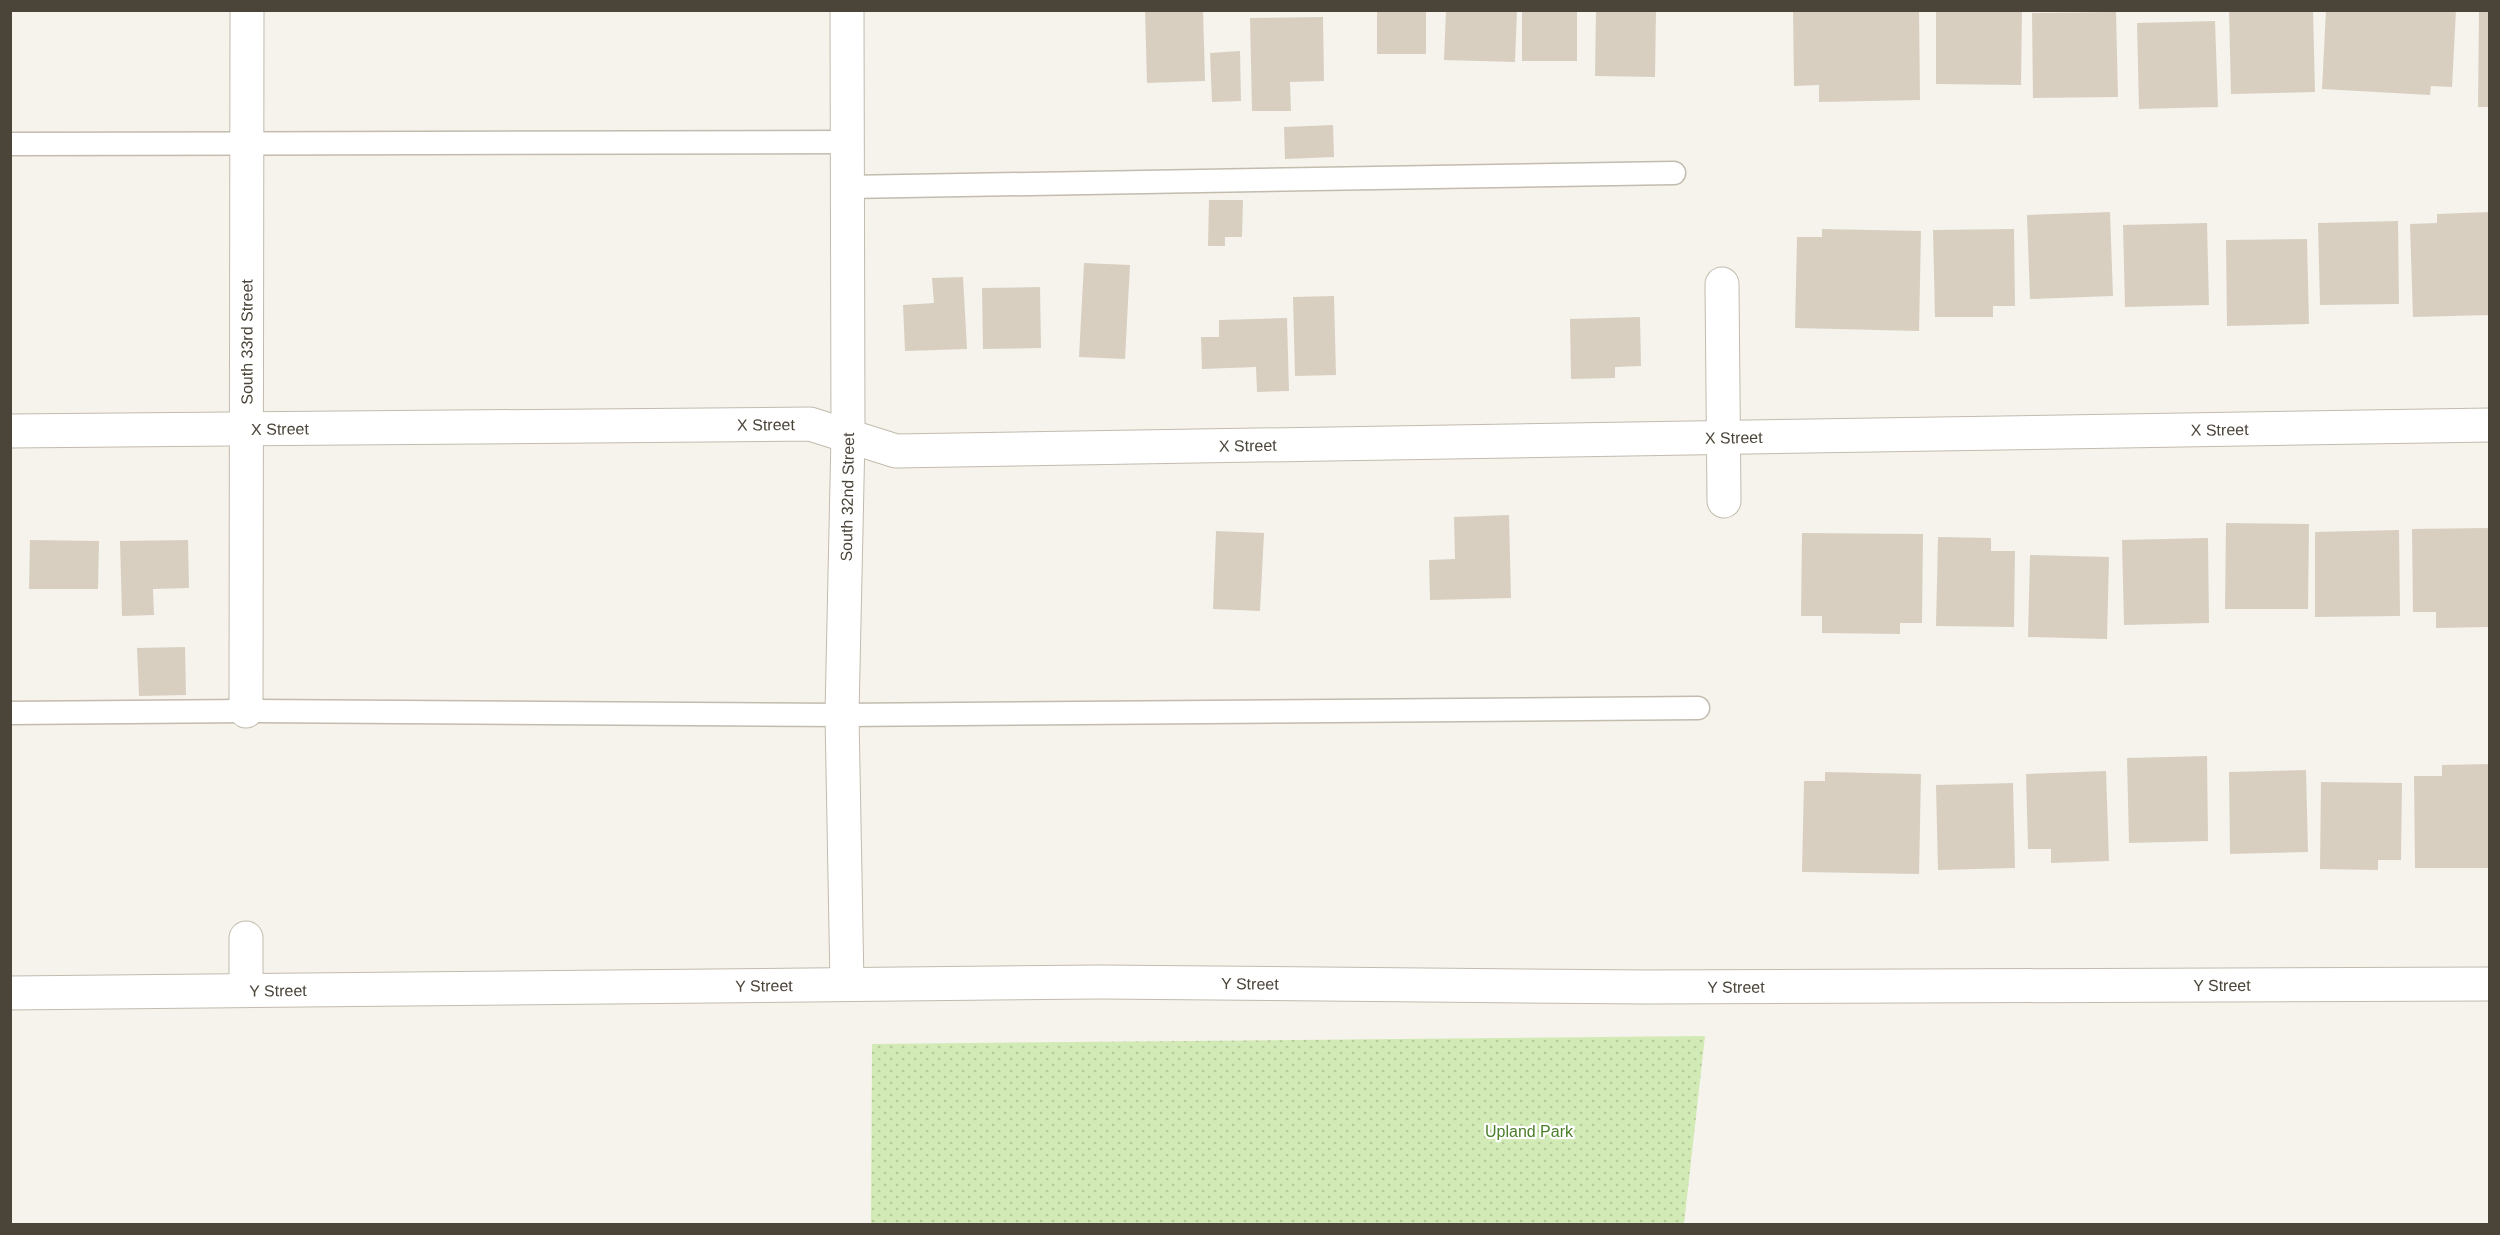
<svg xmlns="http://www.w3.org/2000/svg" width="2500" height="1235" font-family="Arial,sans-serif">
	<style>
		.park { fill: url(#park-dots) }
		.building { fill: #d8cfc1 }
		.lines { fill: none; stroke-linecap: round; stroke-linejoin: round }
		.lane-casing { stroke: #c2bbae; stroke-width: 25 }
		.street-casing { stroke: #c2bbae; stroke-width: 35 }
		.lane { stroke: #fff; stroke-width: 22 }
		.street { stroke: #fff; stroke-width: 33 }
		.labels { text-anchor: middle; stroke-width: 4.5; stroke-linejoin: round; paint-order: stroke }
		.street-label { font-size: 16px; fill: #4b4439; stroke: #fff }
		.park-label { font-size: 16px; fill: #4a7f2a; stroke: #fff }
	</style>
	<defs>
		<pattern id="park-dots" width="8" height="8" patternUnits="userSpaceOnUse" patternTransform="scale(1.5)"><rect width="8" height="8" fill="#d2eab5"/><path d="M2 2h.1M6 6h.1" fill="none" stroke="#b6ca9c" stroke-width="1.8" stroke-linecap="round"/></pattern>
	</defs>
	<rect width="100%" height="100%" fill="#f6f3ec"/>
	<path class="park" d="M1705,1036L1684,1224H871L872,1044Z"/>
	<g class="building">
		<path d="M1145,10H1203L1205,81L1147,83Z"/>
		<rect x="1377" y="10" width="49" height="44"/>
		<path d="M1446,10H1517L1515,62L1444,60Z"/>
		<rect x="1522" y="10" width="55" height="51"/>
		<path d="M1596,10H1656L1655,77L1595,76Z"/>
		<path d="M1793,10H1919L1920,100L1819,102V85L1794,86Z"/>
		<path d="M1936,10H2022L2021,85L1936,84Z"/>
		<path d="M2229,10H2313L2315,92L2231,94Z"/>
		<path d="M2326,10H2456L2452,87L2431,86L2430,95L2322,89Z"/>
		<path d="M2479,10H2490V107H2478Z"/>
		<path d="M2116,12L2118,97L2033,98L2032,13Z"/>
		<path d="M1323,17L1324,81L1290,82L1291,111H1252L1250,18Z"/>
		<path d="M2215,21L2218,107L2139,109L2137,23Z"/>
		<path d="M1240,51L1241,101L1212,102L1210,53Z"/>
		<path d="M1333,125L1334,157L1285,159L1284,127Z"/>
		<path d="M1209,200H1243L1242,237H1225V246H1208Z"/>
		<path d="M2110,212L2113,296L2030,299L2027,215Z"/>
		<path d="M2490,212V315L2413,317L2410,224L2437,223V214Z"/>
		<path d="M2398,221L2399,304L2320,305L2318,223Z"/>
		<path d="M2207,223L2209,305L2125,307L2123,225Z"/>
		<path d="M1822,229L1921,231L1919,331L1795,328L1797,237H1822Z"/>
		<path d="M2014,229L2015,306H1993V317H1935L1933,230Z"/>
		<path d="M2307,239L2309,324L2227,326L2226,240Z"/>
		<path d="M1084,263L1130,265L1125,359L1079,357Z"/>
		<path d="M963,277L967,349L905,351L903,305L934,303L932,278Z"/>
		<path d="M1040,287L1041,348L983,349L982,288Z"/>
		<path d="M1334,296L1336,375L1295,376L1293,297Z"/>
		<path d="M1640,317L1641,366L1615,367V378L1571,379L1570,319Z"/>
		<path d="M1287,318L1289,391L1257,392L1256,367L1202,369L1201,337H1219V320Z"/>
		<path d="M1509,515L1511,598L1430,600L1429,560L1455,559L1454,517Z"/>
		<path d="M2226,523L2309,524L2308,609H2225Z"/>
		<path d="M2490,528V627L2436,628V612H2413L2412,529Z"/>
		<path d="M2399,530L2400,616L2315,617V532Z"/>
		<path d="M1216,531L1264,533L1260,611L1213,609Z"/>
		<path d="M1802,533L1923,534L1922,623H1900V634L1822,633V616H1801Z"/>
		<path d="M1938,537L1991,538V551H2015L2014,627L1936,626Z"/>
		<path d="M2208,538L2209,623L2124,625L2122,540Z"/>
		<path d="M30,540L99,541L98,589H29Z"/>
		<path d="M188,540L189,588L153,589L154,615L122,616L120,541Z"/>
		<path d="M2030,555L2109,557L2107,639L2028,637Z"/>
		<path d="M185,647L186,695L139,696L137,648Z"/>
		<path d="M2207,756L2208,841L2129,843L2127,758Z"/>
		<path d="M2490,764V868H2415L2414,776H2442V765Z"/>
		<path d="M2306,770L2308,852L2230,854L2229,772Z"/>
		<path d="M2106,771L2109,861L2051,863V849H2028L2026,774Z"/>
		<path d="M1825,772L1921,774L1919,874L1802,872L1804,781H1825Z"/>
		<path d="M2321,782L2402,783L2401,860H2378V870L2320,869Z"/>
		<path d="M2013,783L2015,868L1938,870L1936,785Z"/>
	</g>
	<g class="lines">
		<g class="lane-casing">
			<g id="lane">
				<path d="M10,144L847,142"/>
				<path d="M847,187L1674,173"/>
				<path d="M10,713L246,711L842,715L1698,708"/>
			</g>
		</g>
		<g class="street-casing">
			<g id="street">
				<path d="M847,10L848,436L842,715L847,984"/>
				<path d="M1722,284L1724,501"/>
				<path id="s1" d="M10,431L810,424L896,451L2490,425"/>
				<path id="s2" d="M246,711L247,10"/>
				<path d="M246,938V989"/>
				<path id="s3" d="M10,993L1100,982L1646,987L2490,984"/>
			</g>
		</g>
		<use href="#lane" class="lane"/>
		<use href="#street" class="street"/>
	</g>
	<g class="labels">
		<g class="street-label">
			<text dy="6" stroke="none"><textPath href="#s2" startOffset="369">South 33rd Street</textPath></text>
			<text dy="6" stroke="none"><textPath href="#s1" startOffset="756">X Street</textPath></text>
			<text dy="6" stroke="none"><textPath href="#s1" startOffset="2214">X Street</textPath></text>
			<text dy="6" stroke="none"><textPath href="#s1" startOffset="270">X Street</textPath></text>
			<text dy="6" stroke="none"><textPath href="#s1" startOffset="1728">X Street</textPath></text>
			<text dy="6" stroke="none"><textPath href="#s1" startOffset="1242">X Street</textPath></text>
			<text transform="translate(847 497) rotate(-89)" y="6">South 32nd Street</text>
			<text dy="6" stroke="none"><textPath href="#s3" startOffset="1240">Y Street</textPath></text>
			<text dy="6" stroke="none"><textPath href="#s3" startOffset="754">Y Street</textPath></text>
			<text dy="6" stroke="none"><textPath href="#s3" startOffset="2212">Y Street</textPath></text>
			<text dy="6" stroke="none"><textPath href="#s3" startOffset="1726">Y Street</textPath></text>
			<text dy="6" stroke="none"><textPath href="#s3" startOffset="268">Y Street</textPath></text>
		</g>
		<g class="park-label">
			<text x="1529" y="1137">Upland Park</text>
		</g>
	</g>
	<rect width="2500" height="1235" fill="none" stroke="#4b4439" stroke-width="24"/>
</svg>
